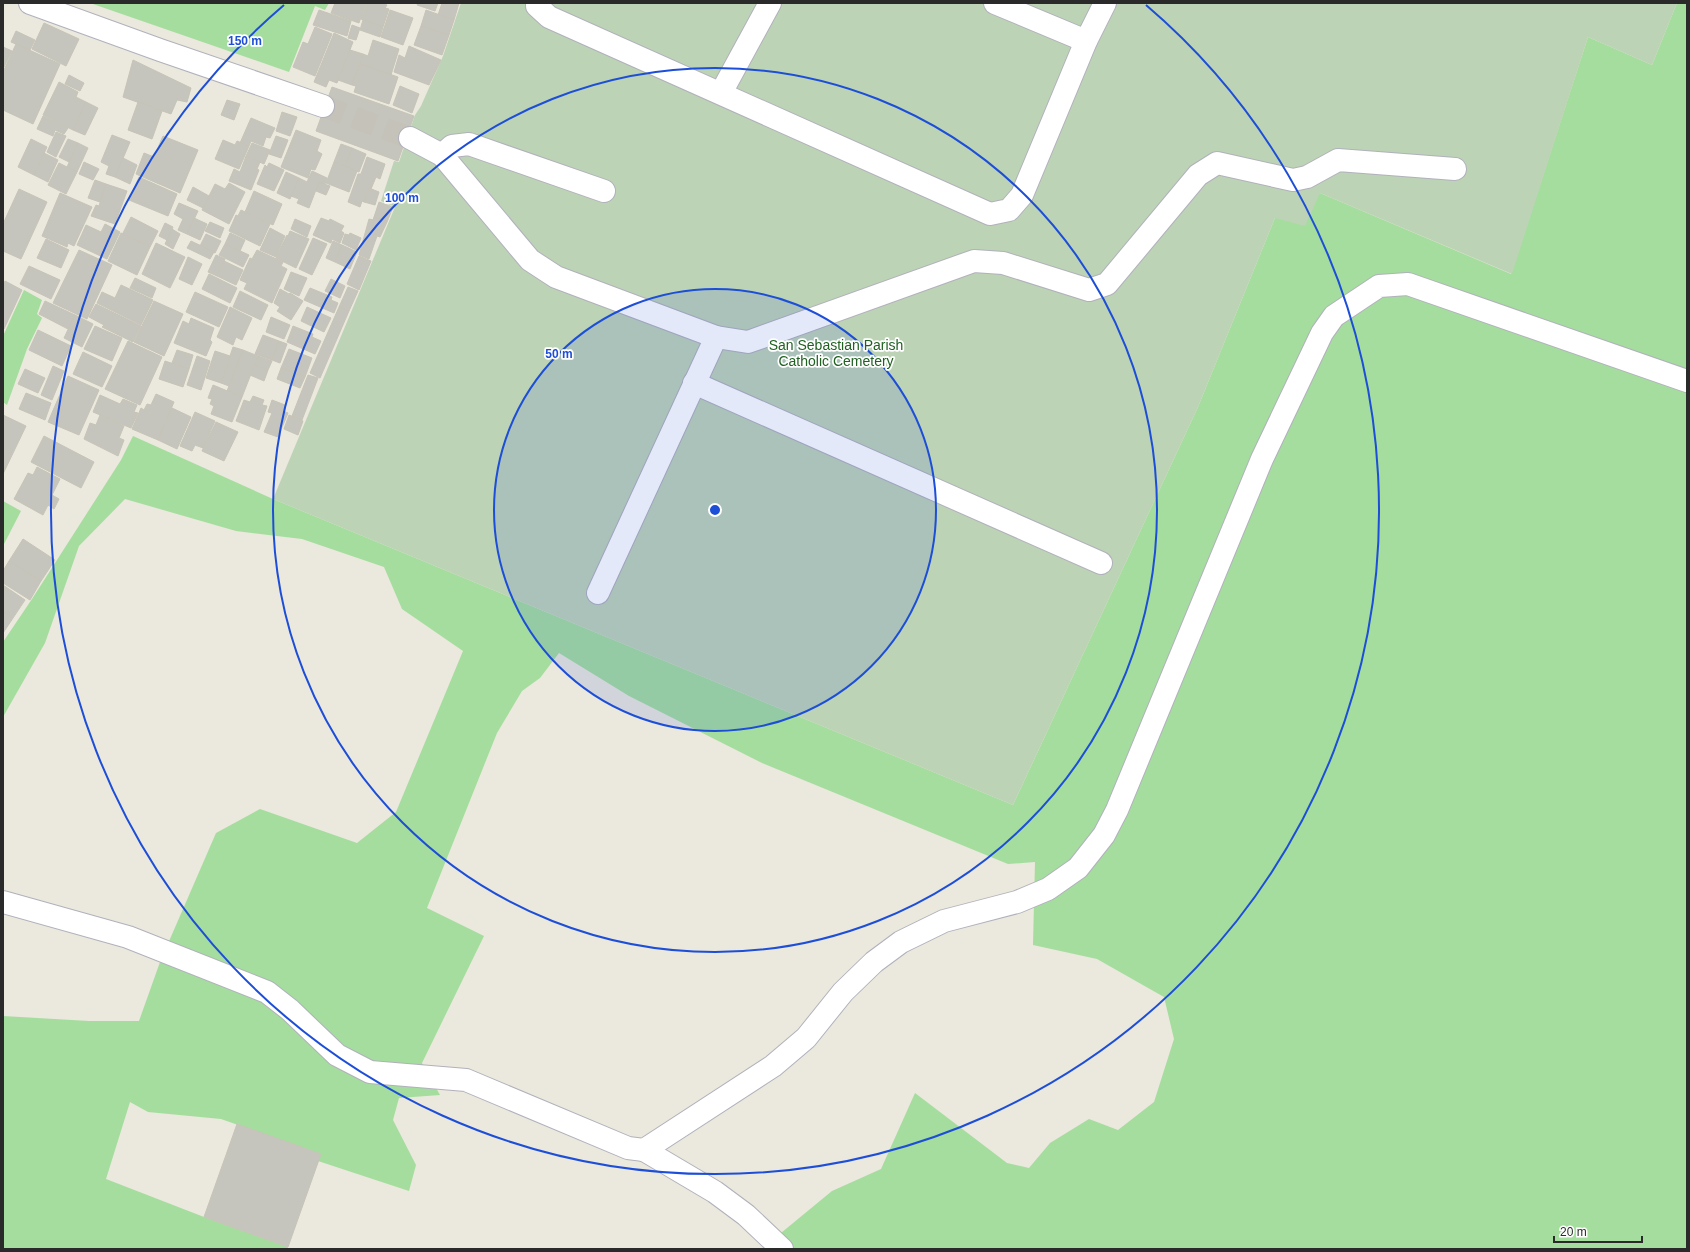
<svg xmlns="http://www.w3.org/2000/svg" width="1690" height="1252" font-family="Arial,sans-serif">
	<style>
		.green { fill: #a5dd9e }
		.cemetery { fill: #bdd3b6 }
		.building { fill: #c6c5bd; stroke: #c6c4b7 }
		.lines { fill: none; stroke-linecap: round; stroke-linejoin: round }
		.minor-tunnel { stroke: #c4c2b9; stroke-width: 22; stroke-dasharray: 22 11; stroke-linecap: butt }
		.minor-casing { stroke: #b1b1bc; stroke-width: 24 }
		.minor { stroke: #fff; stroke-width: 22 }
		.ring { fill: none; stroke: #1d4ed8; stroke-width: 2 }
		.labels { text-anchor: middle; stroke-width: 3.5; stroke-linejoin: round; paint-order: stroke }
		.park-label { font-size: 14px; fill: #206122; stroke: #fff }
		.centre { fill: #1d4ed8; stroke: #fff; stroke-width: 2 }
		.ring-label { font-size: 12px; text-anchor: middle; font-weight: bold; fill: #1d4ed8; stroke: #fff; stroke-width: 3.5; stroke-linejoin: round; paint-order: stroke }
	</style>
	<rect width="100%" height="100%" fill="#ebe8dd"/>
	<g class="green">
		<path d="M90,3H329L325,10L315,6L289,72Z"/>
		<path d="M1677,3H1687V1249H769L770,1242L832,1191L881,1169L915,1093L1007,1163L1029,1168L1050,1143L1089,1119L1118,1130L1154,1102L1174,1039L1164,997L1097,959L1033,945L1035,862L1008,864L762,763L629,696L559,653L540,678L522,691L497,733L427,908L484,936L422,1063L440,1095L399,1098L393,1120L416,1165L409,1191L318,1161L321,1154L221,1119L148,1112L130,1102L106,1179L204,1217L288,1247L287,1249H3V1016L89,1021H139L160,962L216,833L260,809L357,843L396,812L463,651L402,609L384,567L302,539L236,531L125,499L79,546L45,643L3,717V642L32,599L121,460L133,436L273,499L1013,805L1198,407L1275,218L1320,193L1511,274L1588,37L1652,65Z"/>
		<path d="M24,290L42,300L37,314L42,318L27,349L7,405L3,402V336Z"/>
		<path d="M3,501L21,511L3,546Z"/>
	</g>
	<path class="cemetery" d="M461,3H1677L1652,65L1588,37L1512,274L1320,193L1305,226L1275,218L1198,407L1013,805L273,499L395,207L381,201L394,161L399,162L415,115L421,106L443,56Z"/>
	<g class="building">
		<path d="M335,3H366L359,23L331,13Z"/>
		<path d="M367,3H382L387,5L385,8L389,9L383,27L361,19Z"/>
		<path d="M418,3H438L435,11L417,5Z"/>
		<path d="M442,3H459L454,20L438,15Z"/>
		<path d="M319,10L351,21L347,36L313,25Z"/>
		<path d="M390,10L413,18L403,45L381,37Z"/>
		<path d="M426,10L454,20L449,35L421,26Z"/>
		<path d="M363,20L383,27L380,37L360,30Z"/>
		<path d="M44,23L79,39L66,66L32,49Z"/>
		<path d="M352,25L360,28L356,40L348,38Z"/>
		<path d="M421,26L449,35L442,55L414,45Z"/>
		<path d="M315,27L332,34L315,76L293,67L303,42L308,44Z"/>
		<path d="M16,31L35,40L30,50L11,42Z"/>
		<path d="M334,33L353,42L337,83L329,80L326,87L314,82Z"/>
		<path d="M373,40L399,49L391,75L360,64L363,54L368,56Z"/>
		<path d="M16,44L60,64L33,124L3,110V72Z"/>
		<path d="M409,46L441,60L429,85L394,72L399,55L405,58Z"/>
		<path d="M3,47L12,51L4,67H3Z"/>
		<path d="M350,50L363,54L352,85L338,80Z"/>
		<path d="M133,60L191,88L187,102L177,100L171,114L123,97Z"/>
		<path d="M360,64L398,77L389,104L354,92L356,86L352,85Z"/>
		<path d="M69,75L84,83L80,91L65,84Z"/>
		<path d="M59,82L78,92L76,97L86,102L73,130L43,115Z"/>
		<path d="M400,86L419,94L412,113L393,105Z"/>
		<path d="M332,87L414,116L398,161L316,131Z"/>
		<path d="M227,100L240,104L234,120L221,115Z"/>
		<path d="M86,102L98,108L85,135L73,130Z"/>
		<path d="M138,102L162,111L152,139L128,130Z"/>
		<path d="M282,112L297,117L290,136L276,131Z"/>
		<path d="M43,116L68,128L64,134L55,130L53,136L37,129Z"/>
		<path d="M251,118L275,128L270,138L266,137L263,146L251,141L249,146L240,143Z"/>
		<path d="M296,130L321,140L317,151L322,154L315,170L311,169L308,178L281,167Z"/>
		<path d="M56,132L66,136L56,157L47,152Z"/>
		<path d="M112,135L130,142L115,177L106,174L109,166L101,162Z"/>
		<path d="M163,136L198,150L180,193L136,174L144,153L154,157Z"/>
		<path d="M276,136L288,140L281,158L269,154Z"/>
		<path d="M31,139L47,147L34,175L18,167Z"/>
		<path d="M68,139L78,143L69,162L59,157Z"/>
		<path d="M223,140L235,145L237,141L249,146L239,169L215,159Z"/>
		<path d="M78,143L88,148L77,172L67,167Z"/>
		<path d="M252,143L270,150L264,164L246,156Z"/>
		<path d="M341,144L352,148L345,166L334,162Z"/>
		<path d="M352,148L366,154L359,172L345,166Z"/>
		<path d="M44,153L58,160L48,182L34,175Z"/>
		<path d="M246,156L260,162L257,169L259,170L251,190L229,181L234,169L240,172Z"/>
		<path d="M367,157L385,164L380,179L376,177L371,189L369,188L364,202L362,201L360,207L348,202L358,174H361Z"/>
		<path d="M123,158L137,165L130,184L115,177Z"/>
		<path d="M84,162L99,169L93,180L79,174Z"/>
		<path d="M334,162L357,171L349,192L326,183Z"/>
		<path d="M59,163L77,172L66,194L48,185Z"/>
		<path d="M269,163L284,170L274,191L257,184L265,165L267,167Z"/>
		<path d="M312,171L327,178L325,184L319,182L309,208L297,203L299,199L291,196L299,178L307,182Z"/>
		<path d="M286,172L299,178L290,199L277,193Z"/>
		<path d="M139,177L177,194L168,216L129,200Z"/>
		<path d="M95,180L106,184L100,202L88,198Z"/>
		<path d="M319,182L330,186L326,195L316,191Z"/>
		<path d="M229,183L245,192L229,224L202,210L215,184L225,189Z"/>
		<path d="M106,184L127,191L115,224L91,216L96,205L99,206Z"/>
		<path d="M193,187L209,196L203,208L187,200Z"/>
		<path d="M369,188L379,192L375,205L364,202Z"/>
		<path d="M19,189L47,202L21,259L3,251V224Z"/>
		<path d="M254,191L282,204L273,225L245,212Z"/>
		<path d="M60,193L92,207L74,246L68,243L67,247L42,236Z"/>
		<path d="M379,202L393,207L387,222L374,217Z"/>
		<path d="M179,203L198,211L187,234L178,230L183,219L174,214Z"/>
		<path d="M241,210L270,224L260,246L229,231L236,215L238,216Z"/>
		<path d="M131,217L158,231L150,247L122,235Z"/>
		<path d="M374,217L387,222L380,237L377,236L369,259L359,255L369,219L373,220Z"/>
		<path d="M194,218L207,224L200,240L187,234Z"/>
		<path d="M321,218L329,221L330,219L344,226L341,231L344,233L340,243L332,239L331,243L313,235Z"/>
		<path d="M295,219L311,226L307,237L291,229Z"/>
		<path d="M210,222L224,228L220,238L205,231Z"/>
		<path d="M165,223L173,227L167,240L159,236Z"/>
		<path d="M105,224L120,232L107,259L77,245L86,225L101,232Z"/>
		<path d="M270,228L285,236L276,257L260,250Z"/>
		<path d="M172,229L180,234L173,249L165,244Z"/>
		<path d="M290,231L309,239L296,268L276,258L287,235L288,236Z"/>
		<path d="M121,233L150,247L137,275L108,261Z"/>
		<path d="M230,233L245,240L240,251L225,244Z"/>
		<path d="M350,233L361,238L356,250L342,243L345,234L349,235Z"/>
		<path d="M206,234L221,241L215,253L200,246Z"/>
		<path d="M313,238L327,244L312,275L299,269Z"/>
		<path d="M46,239L69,250L61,268L37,258Z"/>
		<path d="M191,241L214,252L210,259L187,248Z"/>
		<path d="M333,241L342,245L335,262L326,258Z"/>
		<path d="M156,243L185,257L170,288L142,274Z"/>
		<path d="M225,244L249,255L243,267L219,255Z"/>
		<path d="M342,245L357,252L350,269L335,262Z"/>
		<path d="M79,250L112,265L87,319L53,303Z"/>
		<path d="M257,250L283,262L281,266L287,269L272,303L244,289L247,283L240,280L250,258L252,259Z"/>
		<path d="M216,255L225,259L217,276L208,272Z"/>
		<path d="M359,256L371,261L359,290L347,284Z"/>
		<path d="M188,257L202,264L192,285L179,279Z"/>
		<path d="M224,261L243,270L236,285L217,276Z"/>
		<path d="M29,266L60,280L51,299L20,284Z"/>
		<path d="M291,272L307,278L299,296L284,289Z"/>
		<path d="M209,274L237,288L230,303L202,289Z"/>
		<path d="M135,278L156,288L152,298L130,288Z"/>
		<path d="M331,279L345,286L340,298L325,291Z"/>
		<path d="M5,281L22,290L4,329L3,328V285Z"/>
		<path d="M121,285L153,300L141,325L97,303L102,292L115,298Z"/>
		<path d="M348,287L358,291L349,311L339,307Z"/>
		<path d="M310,288L332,297L331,300L338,303L334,313L304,300Z"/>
		<path d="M280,289L289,294L290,293L303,301L291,320L277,311L280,307L274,303Z"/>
		<path d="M240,291L268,305L261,320L233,307Z"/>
		<path d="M195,292L228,307L219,327L186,312Z"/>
		<path d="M45,301L75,315L68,329L39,314Z"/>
		<path d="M154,301L183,314L164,356L134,342Z"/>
		<path d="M96,304L141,326L133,342L102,327L104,325L89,317Z"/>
		<path d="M230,307L252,318L242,340L236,337L233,345L217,337Z"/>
		<path d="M307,307L331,318L324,332L301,321Z"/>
		<path d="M339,307L349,311L320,378L310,373Z"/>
		<path d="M75,315L93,324L82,347L64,338Z"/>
		<path d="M271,317L290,325L284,339L266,332Z"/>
		<path d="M191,318L214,328L210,340L212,342L206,356L174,343L183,321L189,324Z"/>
		<path d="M95,326L122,338L112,361L84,349Z"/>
		<path d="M293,326L313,334L312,337L321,341L315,354L287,342Z"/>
		<path d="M38,330L71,346L62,366L29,350Z"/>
		<path d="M263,335L279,341L272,360L255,354Z"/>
		<path d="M128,341L162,357L140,405L105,389Z"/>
		<path d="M279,341L287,344L280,363L272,360Z"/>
		<path d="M233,347L243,350L229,386L221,383Z"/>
		<path d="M289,349L312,358L305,377L281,368Z"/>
		<path d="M177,350L193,355L189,369L172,363Z"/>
		<path d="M243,350L258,356L242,397L227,391Z"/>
		<path d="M215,351L230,356L221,383L206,378Z"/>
		<path d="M83,352L112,366L102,387L73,374Z"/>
		<path d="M197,356L210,361L201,390L187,385Z"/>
		<path d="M258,356L272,361L268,370L255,365Z"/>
		<path d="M165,361L189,369L183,387L159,379Z"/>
		<path d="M255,365L268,370L264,381L250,375Z"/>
		<path d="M53,366L64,371L52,400L41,395Z"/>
		<path d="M281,368L305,377L300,388L277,379Z"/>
		<path d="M25,369L45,378L38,393L18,384Z"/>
		<path d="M308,375L318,378L302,420L292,416Z"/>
		<path d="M68,376L99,390L79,435L48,422Z"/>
		<path d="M213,385L242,397L232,422L211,414L214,406L210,404L212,399L208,398Z"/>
		<path d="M26,393L51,403L45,420L19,409Z"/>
		<path d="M156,394L174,402L158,440L132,429L141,408L144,410L147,404L151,405Z"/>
		<path d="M100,395L120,404L123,399L137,405L134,412L138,413L131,428L93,412Z"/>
		<path d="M253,396L264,400L262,405L267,406L259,430L236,421L244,400L250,402Z"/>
		<path d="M272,400L285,405L283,411L288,413L278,437L264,432L272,413L268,412Z"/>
		<path d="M172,408L191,417L177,449L158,440Z"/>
		<path d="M195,412L215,421L203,448L195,445L192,451L180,446Z"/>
		<path d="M3,415L26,426L3,474Z"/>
		<path d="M100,415L124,426L119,438L124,440L118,456L84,439L90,423L96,425Z"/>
		<path d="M289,415L303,421L298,435L284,429Z"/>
		<path d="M216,422L238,432L224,461L202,451Z"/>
		<path d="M44,436L94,462L81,488L31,462Z"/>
		<path d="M37,467L60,479L52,495L59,499L54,509L48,505L43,515L14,499L28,473L33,475Z"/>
		<path d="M23,539L55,560L41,581L9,561Z"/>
		<path d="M9,561L41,581L30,600L3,583V571Z"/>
		<path d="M3,585L25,600L13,618L3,611Z"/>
		<path d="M3,611L13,618L3,633Z"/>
		<path d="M237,1124L321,1154L288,1247L204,1217Z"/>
	</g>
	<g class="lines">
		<path class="minor-tunnel" d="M323,106L410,138"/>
		<g class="minor-casing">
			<g id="minor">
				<path d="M30,3L160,50L323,106"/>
				<path d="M537,3V6L549,17L990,214L1009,210L1022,195L1086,41L1105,3"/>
				<path d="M995,3L1086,41"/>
				<path d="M721,93L770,3"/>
				<path d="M410,138L442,155L530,260L556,277L716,337L748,342L974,261L1003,263L1089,290L1107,284L1198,175L1217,163L1293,180L1307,177L1338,160L1455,169"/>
				<path d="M442,155L452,146L469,144L604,191"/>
				<path d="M694,383L1101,563"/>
				<path d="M598,593L716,337"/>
				<path d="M3,902L128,937L267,992L290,1010L337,1055L370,1072L466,1080L628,1148L644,1150L773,1066L806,1038L843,992L874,962L901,942L944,921L1017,902L1048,889L1078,868L1104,835L1117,810L1262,459L1322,333L1334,316L1379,286L1408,284L1687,381"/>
				<path d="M644,1150L715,1192L746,1215L782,1249"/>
			</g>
		</g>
		<use href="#minor" class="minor"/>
	</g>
	<circle cx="715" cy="510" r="221" fill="#1d4ed8" fill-opacity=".12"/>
	<g class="ring">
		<circle cx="715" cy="510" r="221"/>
		<circle cx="715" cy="510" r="442"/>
		<path d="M1146 5A664 664 0 1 1 284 5"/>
	</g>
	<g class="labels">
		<g class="park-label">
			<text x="836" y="350">San Sebastian Parish<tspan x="836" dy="16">Catholic Cemetery</tspan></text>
		</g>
	</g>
	<circle cx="715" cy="510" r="6" class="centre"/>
	<g class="ring-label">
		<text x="245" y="45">150 m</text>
		<text x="402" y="202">100 m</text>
		<text x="559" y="358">50 m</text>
	</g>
	<rect width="1690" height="1252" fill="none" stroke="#2a2a2a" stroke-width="8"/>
	<path d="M1554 1236v6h88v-6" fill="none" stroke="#2a2a2a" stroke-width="2"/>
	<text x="1560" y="1236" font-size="12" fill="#2a2a2a" stroke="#ffffff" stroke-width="3" paint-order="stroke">20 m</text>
</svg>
